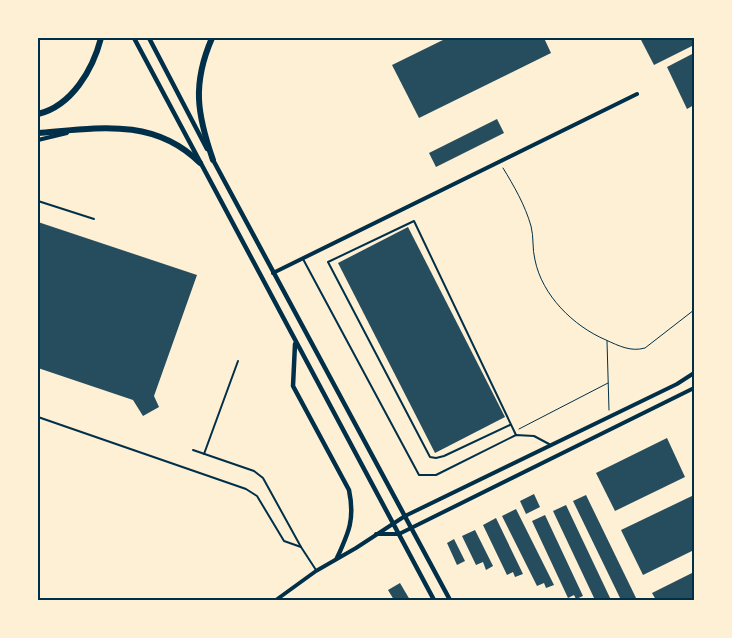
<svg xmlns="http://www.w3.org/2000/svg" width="732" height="638" font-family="Rubik,sans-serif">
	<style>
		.building { fill: #264d5e }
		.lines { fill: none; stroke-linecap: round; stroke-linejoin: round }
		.path { stroke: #003049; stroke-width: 1 }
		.service { stroke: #003049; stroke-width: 2 }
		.minor { stroke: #003049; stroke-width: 4 }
		.tertiary { stroke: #003049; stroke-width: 4.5 }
		.motorway { stroke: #003049; stroke-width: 6 }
		.neatline { fill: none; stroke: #003049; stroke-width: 2 }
	</style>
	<rect width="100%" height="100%" fill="#fdf0d5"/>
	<g class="building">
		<path d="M447,38H544L551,53L419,118L392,65Z"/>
		<path d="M640,38H694V45L654,65Z"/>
		<path d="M694,53V105L687,109L667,67Z"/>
		<path d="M497,119L504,133L436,167L429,153Z"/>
		<path d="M38,222L197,275L154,396L159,407L143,416L133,400L38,368Z"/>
		<path d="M408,227L505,417L435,453L338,263Z"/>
		<path d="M667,438L685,477L615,511L596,473Z"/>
		<path d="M534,494L540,507L526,514L520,501Z"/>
		<path d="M586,495L637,600H621L573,501Z"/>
		<path d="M694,495V550L643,575L621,530Z"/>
		<path d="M566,505L611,600H595L553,511Z"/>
		<path d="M516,509L554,585L546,588L544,583L537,586L502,516Z"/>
		<path d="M545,515L583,596L576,599L574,595L568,598L532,521Z"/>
		<path d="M496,518L523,574L515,577L513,572L507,575L483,525Z"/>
		<path d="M475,530L493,566L486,570L483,562L476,565L462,536Z"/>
		<path d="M454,539L465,561L457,565L447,543Z"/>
		<path d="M694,572V600H656L652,593Z"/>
		<path d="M400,583L410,600H394L388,590Z"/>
	</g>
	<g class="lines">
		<g class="path">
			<path d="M503,168C514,186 525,205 531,226C534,237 532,249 535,260C542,295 573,326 606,340C619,346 631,352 645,348L694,310"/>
			<path d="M607,341L609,410"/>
			<path d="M519,429L608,383"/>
		</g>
		<g class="service">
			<path d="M38,201L94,219"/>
			<path d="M303,259L419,475H436L516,435L534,436L549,444"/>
			<path d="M38,417L246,489L257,496L284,541L301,547L316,570"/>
			<path d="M510,425L444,456L436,458L430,457L328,262L414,221L516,435"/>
			<path d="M193,450L254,471L263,478L301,547"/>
			<path d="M204,454L238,361"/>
		</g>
		<g class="minor">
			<path d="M38,140L67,133"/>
			<path d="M273,273L637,94"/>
			<path d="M376,534H399L694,388"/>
			<path d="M276,600L316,571L356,548L405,516L677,384L694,373"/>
		</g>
		<g class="tertiary">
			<path d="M134,38L434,600"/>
			<path d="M149,38L207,149"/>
			<path d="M212,158L450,600"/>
			<path d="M295,344L293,386L349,490C355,519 349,532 337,558"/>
		</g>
		<g class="motorway">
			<path d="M212,38C192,84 197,114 213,160"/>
			<path d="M38,114C72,106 93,69 101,38"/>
			<path d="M38,133C97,128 154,117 200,163"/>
		</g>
	</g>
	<rect width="732" height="638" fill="none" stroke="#fdf0d5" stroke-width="78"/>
	<rect x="39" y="39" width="654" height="560" class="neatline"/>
</svg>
